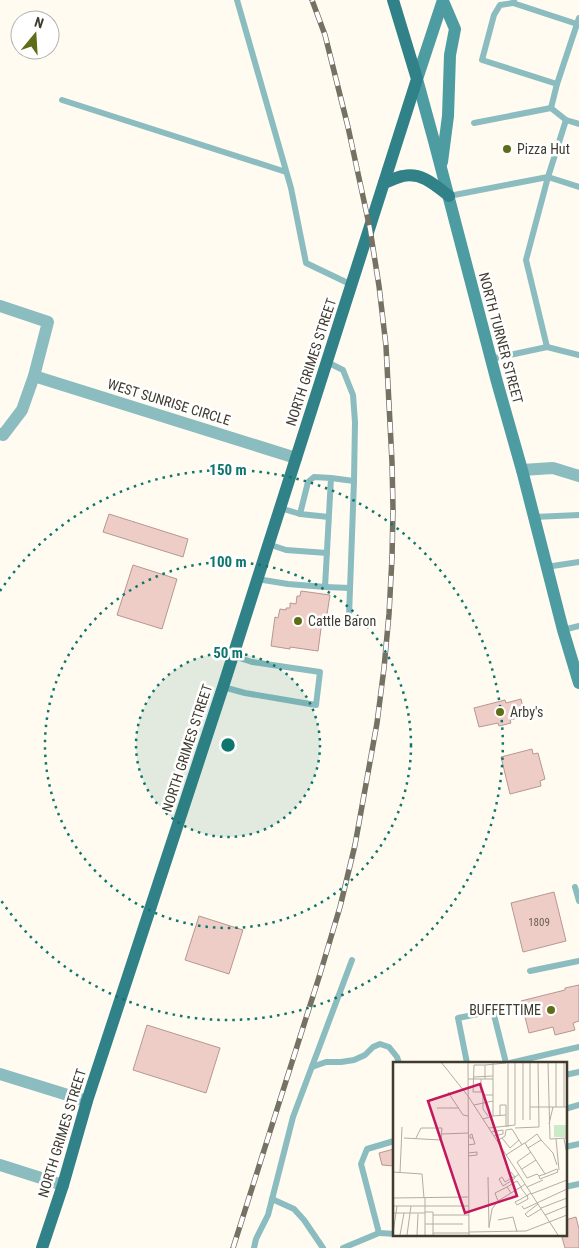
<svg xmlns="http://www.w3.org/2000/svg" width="579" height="1248" font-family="'Roboto Condensed',sans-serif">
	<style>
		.building { fill: #efcdc7; stroke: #b79791 }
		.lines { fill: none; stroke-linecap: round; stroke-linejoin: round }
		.service { stroke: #8bbcc0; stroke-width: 6 }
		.minor { stroke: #8bbcc0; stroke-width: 12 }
		.secondary { stroke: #4d9ca2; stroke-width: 12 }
		.primary { stroke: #308288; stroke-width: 12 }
		.rail-casing { stroke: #757165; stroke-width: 5.5 }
		.rail { stroke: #fff; stroke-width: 4; stroke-dasharray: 11; stroke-linecap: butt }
		.ring { fill: none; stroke: #0f766e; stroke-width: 2.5; stroke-dasharray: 2.5 5 }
		.poi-dot { fill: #5e6d18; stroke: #fff; stroke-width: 2 }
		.labels { text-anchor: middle; stroke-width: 5; stroke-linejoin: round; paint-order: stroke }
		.number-label { font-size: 11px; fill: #6b6055 }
		.poi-label { font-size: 14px; fill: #3f3b2f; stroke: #fff; text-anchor: start }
		.street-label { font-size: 14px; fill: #3f3b2f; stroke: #fff }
		.inset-road { fill: none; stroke: #b2aea3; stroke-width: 1 }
		.view { fill: #c2185b; fill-opacity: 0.15; stroke: #c2185b; stroke-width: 2.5 }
		.inset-edge { fill: none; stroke: #3f3b2f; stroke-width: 2.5 }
		.centre { fill: #0f766e; stroke: #fff; stroke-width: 2.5 }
		.ring-label { font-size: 15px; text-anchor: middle; font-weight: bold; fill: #0f766e; stroke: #fff; stroke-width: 5; stroke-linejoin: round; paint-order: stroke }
	</style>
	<rect width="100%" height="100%" fill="#fffbf0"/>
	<g class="building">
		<path d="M109,514L188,539L183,557L103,532Z"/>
		<path d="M133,565L177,579L162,629L117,615Z"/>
		<path d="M301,591L330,595L326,621H322L318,651L290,647V649L271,646L275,617L278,618L280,609L286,610V608H290V603L296,604L297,596H300Z"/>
		<path d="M521,699L525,716L510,720L511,723L499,726L498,723L479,727L474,708L505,700L506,703Z"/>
		<path d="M532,749L533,754L538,753L545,779L540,781L541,786L510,794L501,757Z"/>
		<path d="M554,892L566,941L523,952L511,903Z"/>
		<path d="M199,916L243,930L229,974L185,960Z"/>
		<path d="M579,985V1021L573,1023L575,1030L555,1035L553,1027L529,1033L521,1001L565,990V988Z"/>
		<path d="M147,1025L220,1048L206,1093L133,1070Z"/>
		<path d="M394,1149V1166L382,1165L379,1153Z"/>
		<path d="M576,1217L579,1229V1248H565L561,1234H565V1220Z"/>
	</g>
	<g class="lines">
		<g class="service">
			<path d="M237,0L291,188L306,263L352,285"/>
			<path d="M514,0L513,3L500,5L494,15L482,60L557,84L579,18"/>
			<path d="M513,3L577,24"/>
			<path d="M557,84L551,108L566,120"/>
			<path d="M62,100L286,172"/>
			<path d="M474,123L551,108"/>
			<path d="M449,196L548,177L579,187"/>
			<path d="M547,347L526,260L548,177L566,120L579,124"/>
			<path d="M491,359L547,347L579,355"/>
			<path d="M327,362L343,370L353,395L355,422L354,481"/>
			<path d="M331,478L354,481L349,616"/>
			<path d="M280,508L300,514"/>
			<path d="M534,517L579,515"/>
			<path d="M268,544L286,550L327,553"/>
			<path d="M546,567L579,562"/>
			<path d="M257,579L288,584L325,587C327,551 329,514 331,478L314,477L308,482L300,514L329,517"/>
			<path d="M325,587L350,588"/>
			<path d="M563,630L579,626"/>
			<path d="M223,687L245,693L316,705L320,672L252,662L233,656"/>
			<path d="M575,887L579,901"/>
			<path d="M530,971L579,961"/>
			<path d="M467,1063L458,1018L493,1011L506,1063"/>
			<path d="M510,1063L579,1047"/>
			<path d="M312,1067L326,1062H341L354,1060L365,1055L373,1047L380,1044L389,1047L397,1057L399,1063"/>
			<path d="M565,1075L579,1072"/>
			<path d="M565,1109L579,1105"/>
			<path d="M394,1141L367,1149L361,1164L379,1233L396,1234"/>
			<path d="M565,1147L579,1144"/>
			<path d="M565,1187L579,1184"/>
			<path d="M272,1199L294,1209L304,1220L323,1248"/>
			<path d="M254,1248L256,1239L268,1215L293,1117L352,960"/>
			<path d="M343,1248L379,1233"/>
		</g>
		<g class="minor">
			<path d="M0,306L48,322L34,376L22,410L3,435L0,434"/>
			<path d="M34,376L296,458"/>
			<path d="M522,470L553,468L579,476"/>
			<path d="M0,1074L87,1101"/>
			<path d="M0,1165L63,1185"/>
		</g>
		<g class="secondary">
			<path d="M443,0L417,79L434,141L497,382L522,470L563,630L579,683"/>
			<path d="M442,162L448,116L450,55L455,29L443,1"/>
		</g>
		<g class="primary">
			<path d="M384,183C390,181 397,177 403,176C422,172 435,185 449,196"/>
			<path d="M42,1248L63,1185L87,1101L223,687L417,79L393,0"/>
		</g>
		<g class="rail-casing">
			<path id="rail" d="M233,1248L320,974L340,907L355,845L377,723L384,668L389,614L392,558L393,509L392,462L386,346L379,286L370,229L348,127L325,35L312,0"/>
		</g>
		<use href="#rail" class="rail"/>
	</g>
	<circle cx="228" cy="745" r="92" fill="#0f766e" fill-opacity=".12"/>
	<g class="ring">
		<circle cx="228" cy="745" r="92"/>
		<circle cx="228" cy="745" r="183"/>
		<path d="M0 591A275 275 0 1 1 0 899"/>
	</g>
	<g class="poi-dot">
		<circle cx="507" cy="149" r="5"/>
		<circle cx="298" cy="621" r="5"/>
		<circle cx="500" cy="712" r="5"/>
		<circle cx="551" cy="1010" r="5"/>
	</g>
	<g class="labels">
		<g class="number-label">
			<text x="539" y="926">1809</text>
		</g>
		<g class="poi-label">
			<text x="517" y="154">Pizza Hut</text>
			<text x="308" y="626">Cattle Baron</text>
			<text x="510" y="717">Arby's</text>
			<text x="541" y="1015" text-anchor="end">BUFFETTIME</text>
		</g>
		<g class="street-label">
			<text transform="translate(501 338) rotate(75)" y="5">NORTH TURNER STREET</text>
			<text transform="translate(311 362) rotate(-72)" y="5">NORTH GRIMES STREET</text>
			<text transform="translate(169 402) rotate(17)" y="5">WEST SUNRISE CIRCLE</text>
			<text transform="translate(187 748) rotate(-72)" y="5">NORTH GRIMES STREET</text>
			<text transform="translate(62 1133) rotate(-73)" y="5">NORTH GRIMES STREET</text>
		</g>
	</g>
	<g transform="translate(393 1062)">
		<rect width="174" height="174" fill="#fffbf0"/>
		<path d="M161,63H173V75H161Z" fill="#caeaca"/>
		<path class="inset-road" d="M48,0L75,34L165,173M75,0L76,173M115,0V65M137,0V58M145,0L146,65M155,0L157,77L174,76M92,3L113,1M81,15L100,14M75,17H100M88,17V30H80L81,3H92V17M55,30L70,53L75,54M81,43L100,39M137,45H174M163,45V0M171,45V0M44,46H66M107,53V43H113V53M95,54L90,47V33H100M100,54L113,53V65M90,57L100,54V0M130,58V0M156,62L160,45M96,66L122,63V0M122,66L146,65M98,70L110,68V72L101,74M49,72L75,71M11,76L48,78L49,66H28L23,76M109,76L117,86L126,78M163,77L166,108M171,77L174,92M148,78L160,91L164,103M104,79L112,74L113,68L119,67L129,83M75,83L82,82L80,76L79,72L77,73V76H80M135,86L152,112L164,107L165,110L147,117L146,114L152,112M138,90L124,100L134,116L144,112L146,114M75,91L84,90V93L75,94M113,93L130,82L132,81L144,72L148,78L135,86L132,81M129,107L143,98M0,110L29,112L31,136M118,110L122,115L121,117L110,124L106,117L109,115L112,120L120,115H122L126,112M7,111L9,65M95,115L96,166M132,122L128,125L118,131L114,125L124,119L128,125V126L134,134M114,125L102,131L105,139L118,131M134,125L150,118M138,132L174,118M134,133L135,137L124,143L122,140L128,137L138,131M0,136L75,135M32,136V173M145,142L132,152L135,155L148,147M0,144H76M129,144L131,147L174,127M148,146L174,136M32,150H40V173M0,151H32M40,153H76M152,153L174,144M105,158L120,155L124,170M32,162H70M96,165L99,147L105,139M76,170L133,169L174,153M0,171L4,144M40,171H76M7,173L11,151M14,173L18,144M24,173L25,152"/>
		<path class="view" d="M87,22L124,134L72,151L35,39Z"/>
		<rect width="174" height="174" class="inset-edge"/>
	</g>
	<circle cx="228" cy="745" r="8" class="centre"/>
	<g class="ring-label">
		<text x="228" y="475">150 m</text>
		<text x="228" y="567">100 m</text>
		<text x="228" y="658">50 m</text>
	</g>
	<g transform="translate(35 35) rotate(18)"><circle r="24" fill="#ffffff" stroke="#b2b1ac"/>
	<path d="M0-4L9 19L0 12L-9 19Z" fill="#5e6d18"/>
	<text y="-8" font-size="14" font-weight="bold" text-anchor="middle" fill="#3f3b2f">N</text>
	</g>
</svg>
